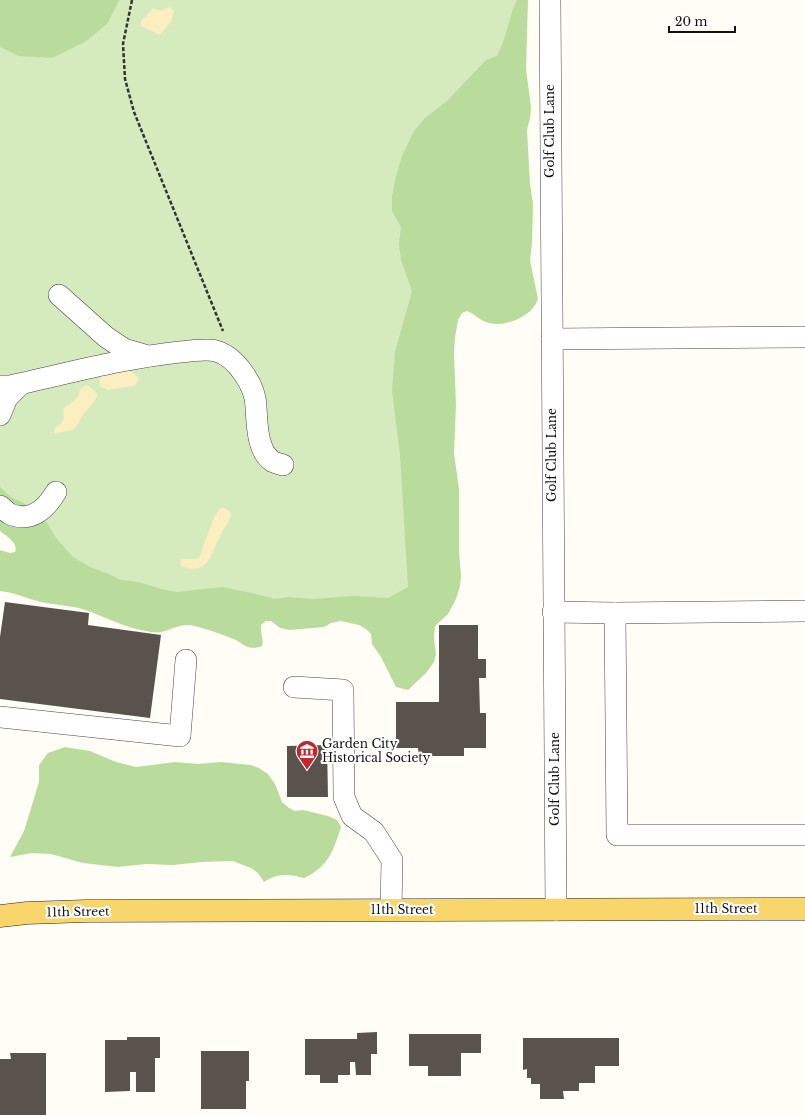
<svg xmlns="http://www.w3.org/2000/svg" width="805" height="1115" font-family="'Libre Baskerville',serif">
	<style>
		.green { fill: #d5ebbd }
		.forest { fill: #b9dc9c }
		.sand { fill: #fbeec1 }
		.building { fill: #5a524d }
		.lines { fill: none; stroke-linecap: round; stroke-linejoin: round }
		.minor-casing { stroke: #444; stroke-width: 22 }
		.major-casing { stroke: #222; stroke-width: 23 }
		.path { stroke: #333; stroke-width: 2.5; stroke-dasharray: 4 2; stroke-linecap: butt }
		.minor { stroke: #fff; stroke-width: 21 }
		.major { stroke: #f9d66b; stroke-width: 22 }
		.labels { text-anchor: middle; stroke-width: 4; stroke-linejoin: round; paint-order: stroke }
		.street-label { font-size: 12px; fill: #111; stroke: #fff }
		.poi-label { font-size: 12px; fill: #111; stroke: #fff; text-anchor: start }
	</style>
	<rect width="100%" height="100%" fill="#fffdf5"/>
	<path class="green" d="M0,0H526L527,300L452,297L448,614L100,602L0,530Z"/>
	<g class="forest">
		<path d="M0,0H119V1L107,24L85,42L52,58L19,56L0,47Z"/>
		<path d="M517,0H528L526,69L531,107L530,118L527,130L530,184L533,204L532,243L530,260L538,299C532,317 506,327 489,323C480,321 475,314 467,311L462,313L458,320L455,337L454,353L456,405L454,453L459,489V551L461,576L460,586L456,599L448,614L435,626L434,638L436,654L434,662L426,673L408,690L396,687L381,657L372,644L371,634L366,629L359,625L341,621L331,623L324,627L290,630L280,628L271,621H266L261,625C260,633 264,639 262,646C246,652 243,642 231,638C218,633 204,628 190,625C180,624 170,630 161,632C156,633 150,632 146,631C127,628 109,619 91,612C74,605 59,606 41,602C28,599 14,592 0,591V550L10,553L15,552C19,543 6,536 0,531V487L11,497L24,503L33,509L47,523L56,538L73,557L92,568L111,575L121,580L139,582L161,589L177,592L222,587L256,594L275,599L288,597L313,599L353,596L388,598L408,587L400,455L392,391L395,352L412,291L401,260L399,244L401,227L392,211V197L395,180L402,156L414,131L425,118L447,101L486,60L497,56C507,38 508,18 517,0Z"/>
		<path d="M65,747L90,751L116,762L136,767L175,762L198,764L221,762L251,765L259,768L268,774L275,784L282,802L289,808L295,811L303,810L328,816L337,820L341,827C333,852 328,867 304,878C288,874 278,873 264,882L258,873L251,868L233,861L202,862L173,865L146,864L118,867L83,863L51,854L32,853L10,857L24,831L29,815L39,782V765L48,753Z"/>
	</g>
	<g class="sand">
		<path d="M170,7L174,11L171,22L160,35L141,26V21L153,8L160,11Z"/>
		<path d="M122,370C129,371 136,372 139,380L134,386L107,390L100,386L99,380L102,375Z"/>
		<path d="M86,385L92,388L97,394V396L94,402L82,416L77,426L73,430L55,433L54,432L55,428C68,419 62,420 64,407C73,402 79,400 80,389Z"/>
		<path d="M224,508L230,511C232,518 227,525 223,530C221,535 219,538 217,542C210,560 204,575 181,566L180,562L182,559H197L199,558L213,520L219,509Z"/>
	</g>
	<g class="building">
		<path d="M5,602L89,613L88,625L161,635L150,718L0,699V637Z"/>
		<path d="M439,625H478V659H486V678H479L480,713H486V748H464V756H419L418,748H396V702H439Z"/>
		<path d="M327,745L328,797H287V746Z"/>
		<path d="M377,1032V1054H371V1075H356L355,1062H350V1075H338V1083H320V1075H305V1039H357V1033Z"/>
		<path d="M409,1034H481V1053H461V1076H428V1066H409Z"/>
		<path d="M127,1037H160V1058H155V1092H136V1072H130V1091L105,1092V1040H127Z"/>
		<path d="M523,1038H619V1066H595V1083H579V1091H563L564,1099H540V1084H531V1078H527V1069L523,1070Z"/>
		<path d="M201,1051H249V1081H246V1109H201Z"/>
		<path d="M10,1053H46V1115H0V1059H11Z"/>
	</g>
	<g class="lines">
		<g class="minor-casing">
			<g id="minor">
				<path d="M550,0L556,910"/>
				<path d="M59,295L106,337L124,349L148,356"/>
				<path d="M552,339L805,337"/>
				<path d="M0,386H10C66,374 123,358 180,352C188,351 209,349 216,351C237,357 256,387 256,407C257,423 257,451 272,461C275,463 280,464 283,465"/>
				<path d="M0,415L7,398L21,384"/>
				<path d="M0,506C3,508 6,512 10,514C31,523 46,509 56,492"/>
				<path d="M553,612L615,613L805,611"/>
				<path d="M615,613L617,835H805"/>
				<path d="M294,687L343,690L344,797L352,816L374,832L392,860L391,910"/>
				<path d="M0,717L180,736L186,660"/>
			</g>
		</g>
		<g class="major-casing">
			<path id="major" d="M0,916L27,913L86,911L805,909"/>
		</g>
		<path class="path" d="M132,0L123,44L125,79L134,112L223,331"/>
		<use href="#minor" class="minor"/>
		<use href="#major" class="major"/>
	</g>
	<defs>
		<g id="museum-pin" transform="scale(1.15)"><path d="M0 17L-7.5 6A9.5 9.5 0 1 1 7.5 6Z" fill="#c4262e" stroke="#fff"/><path d="M0-6L6-3V-2H-6V-3ZM-5-1h2V3h-2ZM-1-1h2V3h-2ZM3-1h2V3H3ZM-6 4H6V6H-6Z" fill="#fff"/></g>
	</defs>
	<g fill-rule="evenodd">
		<use href="#museum-pin" x="307" y="751"/>
	</g>
	<g class="labels">
		<g class="street-label">
			<text transform="translate(550 131) rotate(-90)" y="4">Golf Club Lane</text>
			<text transform="translate(552 455) rotate(-90)" y="4">Golf Club Lane</text>
			<text transform="translate(555 779) rotate(-90)" y="4">Golf Club Lane</text>
			<text x="726" y="913">11th Street</text>
			<text x="402" y="914">11th Street</text>
			<text transform="translate(78 912) rotate(-1)" y="4">11th Street</text>
		</g>
		<g class="poi-label">
			<text x="322" y="748">Garden City<tspan x="322" dy="14">Historical Society</tspan></text>
		</g>
	</g>
	<path d="M669 26v6h66v-6" fill="none" stroke="#111111" stroke-width="2"/>
	<text x="675" y="26" font-size="12" fill="#111111" stroke="#ffffff" stroke-width="3" paint-order="stroke">20 m</text>
</svg>
